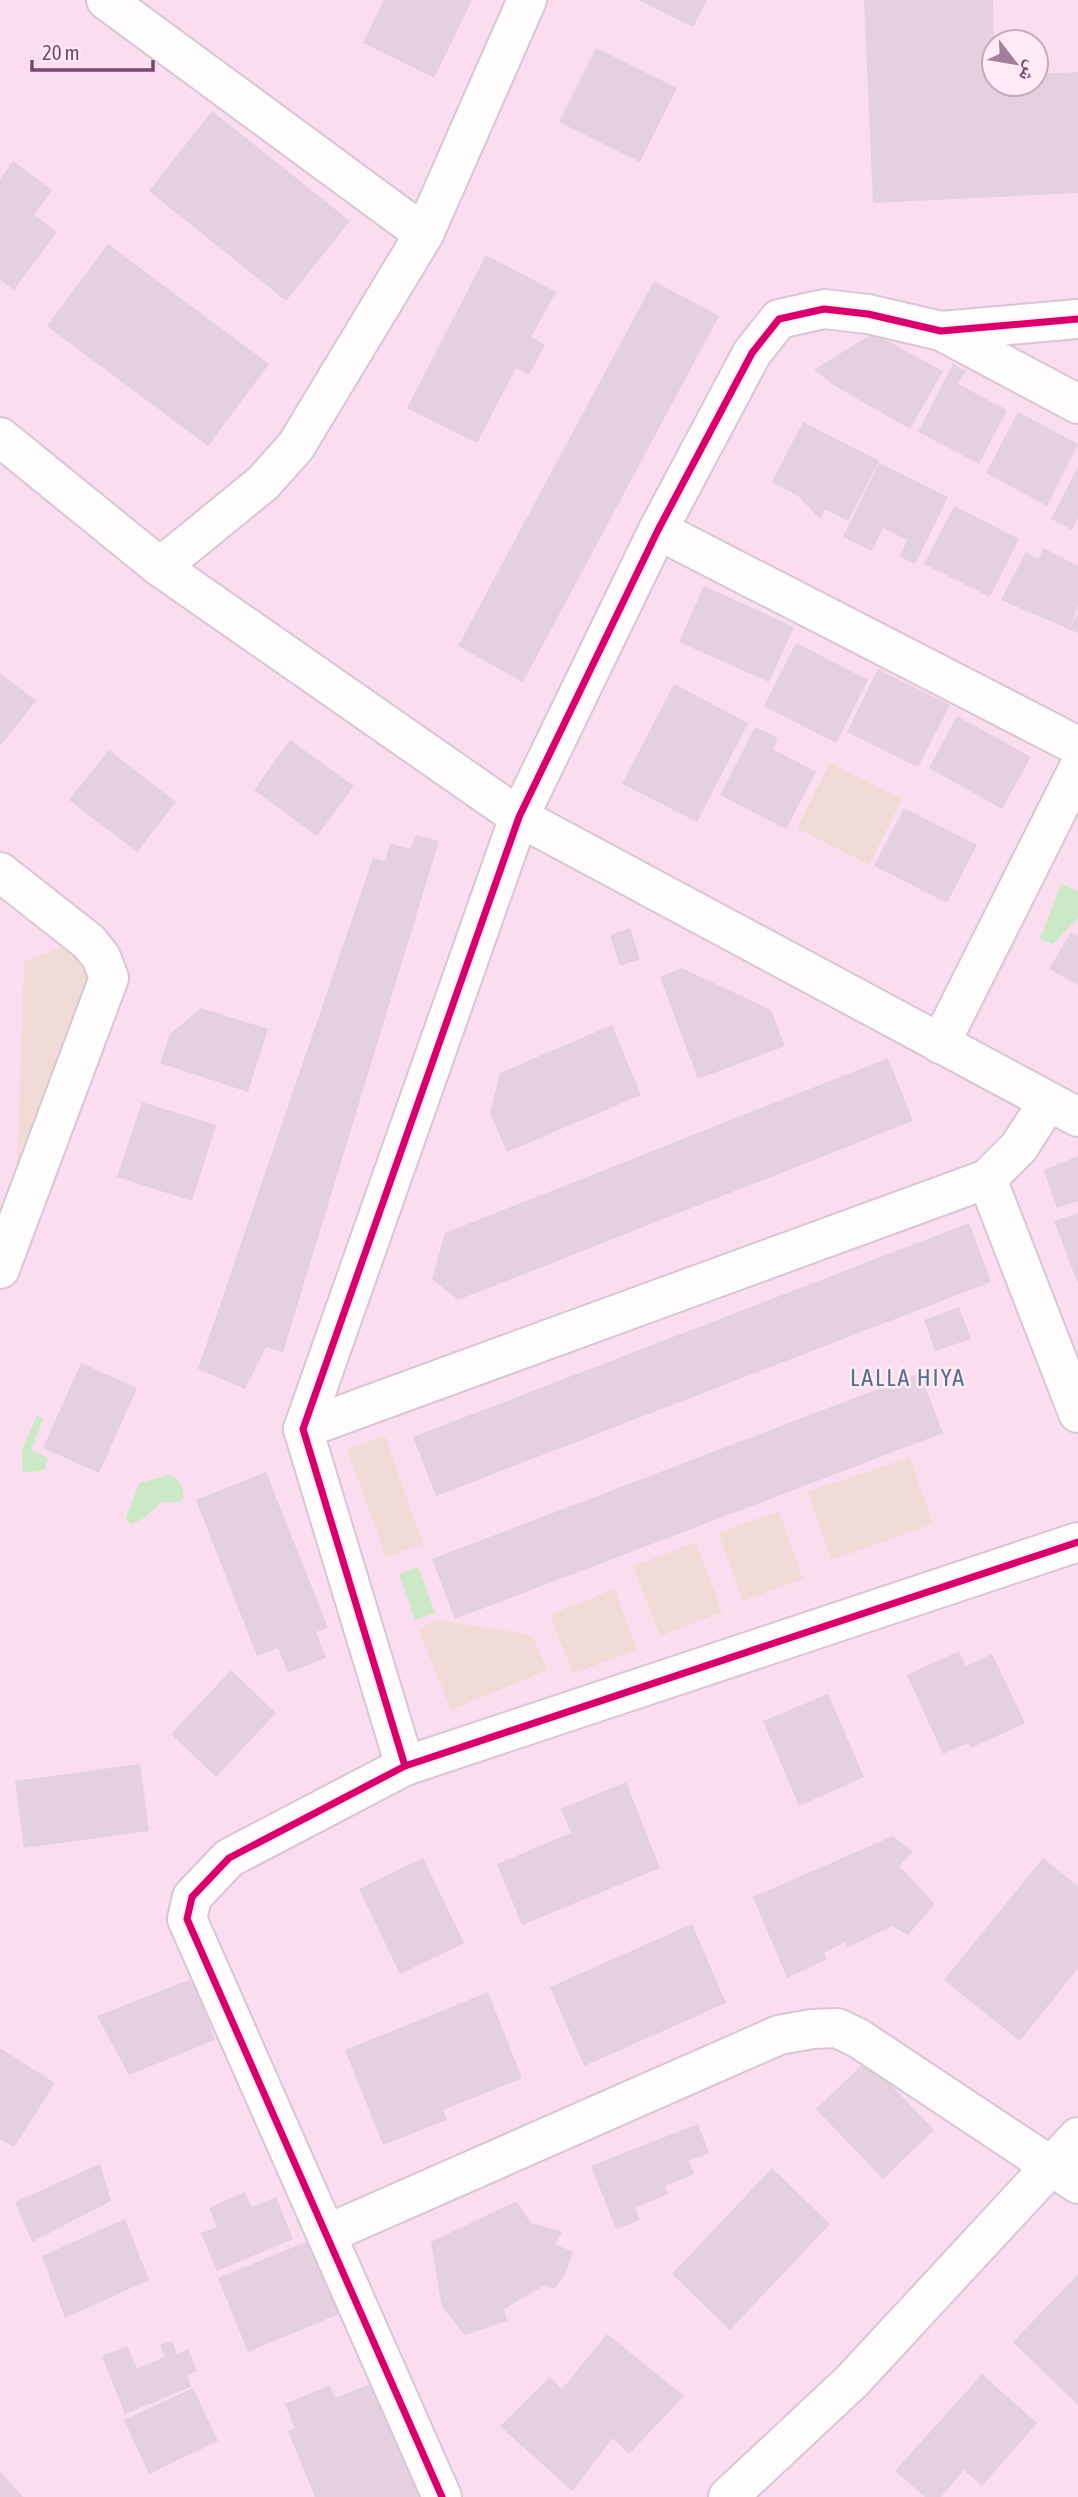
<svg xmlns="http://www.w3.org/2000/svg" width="1078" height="2497" font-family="'Asap Condensed','Noto Naskh Arabic',sans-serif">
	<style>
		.residential { fill: #fadeef; fill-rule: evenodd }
		.green { fill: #f1dbd6 }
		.water { fill: #cbe9c7 }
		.building { fill: #e4d0df }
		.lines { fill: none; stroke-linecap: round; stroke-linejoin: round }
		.minor-casing { stroke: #d9c6d4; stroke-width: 42 }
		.minor { stroke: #fefcfd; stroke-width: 38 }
		.cycleway-casing { stroke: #ffeaf6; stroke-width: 11 }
		.cycleway { stroke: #d6006c; stroke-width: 7 }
		.labels { text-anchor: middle; stroke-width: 5; stroke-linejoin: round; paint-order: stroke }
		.neighbourhood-label { font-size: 24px; letter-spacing: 2px; fill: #556f86; stroke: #ffeaf6 }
	</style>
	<rect width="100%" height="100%" fill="#f8e8f1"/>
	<path class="residential" d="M0,0H1078V2497H0ZM994,42H1036V84H994Z"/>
	<g class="green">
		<path d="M830,763L902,799L869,865L797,828Z"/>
		<path d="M73,943L101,979L16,1210L24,961Z"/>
		<path d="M385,1436L423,1544L386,1557L347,1449Z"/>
		<path d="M910,1457L933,1524L831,1560L808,1492Z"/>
		<path d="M779,1511L803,1579L743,1601L718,1533Z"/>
		<path d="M696,1542L722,1612L660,1636L633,1566Z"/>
		<path d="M614,1589L637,1649L573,1674L550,1615Z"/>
		<path d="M438,1620L532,1635L547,1670L451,1710L418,1628Z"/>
	</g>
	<g class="water">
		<path d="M1061,884L1078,891V918L1053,944L1040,939Z"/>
		<path d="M37,1415L43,1419L31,1450L48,1458L44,1470L23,1473L22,1449Z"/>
		<path d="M170,1475C182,1482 185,1488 182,1502H162L141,1520L130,1524L126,1518L139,1483Z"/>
		<path d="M418,1567L435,1613L415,1620L399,1574Z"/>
	</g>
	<g class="building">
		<path d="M384,0H472L434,78L363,43Z"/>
		<path d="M639,0H707L693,27Z"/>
		<path d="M864,0H993L994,84H1036V74L1078,72V193L873,203Z"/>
		<path d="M596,48L677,88L640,162L559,122Z"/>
		<path d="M212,111L350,221L286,301L149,191Z"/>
		<path d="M13,161L52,190L34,215L57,232L14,290L0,280V179Z"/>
		<path d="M108,244L269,364L208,446L47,326Z"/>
		<path d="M486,255L556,292L531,337L545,345L529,375L516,368L477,443L407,408Z"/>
		<path d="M654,281L719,316L523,682L458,646Z"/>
		<path d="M873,333L943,371L910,429L835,386L814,370Z"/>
		<path d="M953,364L966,371L958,384L1007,410L979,464L918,432Z"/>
		<path d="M1018,412L1078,444L1047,506L986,473Z"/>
		<path d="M803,422L879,461L848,521L825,509L820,519L797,495L772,482Z"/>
		<path d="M879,463L948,497L915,564L900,557L907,540L883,528L872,551L843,537Z"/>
		<path d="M1078,467V518L1072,530L1051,519Z"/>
		<path d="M954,506L1019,539L990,597L924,564Z"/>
		<path d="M1044,548L1078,566V605L1070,628L1078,613V633L1001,600L1026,552L1038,559Z"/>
		<path d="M704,586L794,627L769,682L679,642Z"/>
		<path d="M796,643L868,680L836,743L764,706Z"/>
		<path d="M878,669L950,705L918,767L847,732Z"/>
		<path d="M0,673L36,701L0,746Z"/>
		<path d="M674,684L748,723L697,822L622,784Z"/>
		<path d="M957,716L1031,757L1002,809L929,768Z"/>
		<path d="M755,727L778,738L773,749L816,772L786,829L720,795Z"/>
		<path d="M290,740L354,786L317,836L254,790Z"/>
		<path d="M109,750L176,802L137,852L69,800Z"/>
		<path d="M904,808L977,845L947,903L874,866Z"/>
		<path d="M416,835L439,841L283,1352L266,1347L245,1389L198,1369L373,858L385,861L390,843L410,849Z"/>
		<path d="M630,928L640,959L620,966L610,935Z"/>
		<path d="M1071,932L1078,936V985L1049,969Z"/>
		<path d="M682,968L771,1010L785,1046L698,1079L660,977Z"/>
		<path d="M201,1008L268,1029L248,1092L160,1063L170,1034Z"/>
		<path d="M612,1025L641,1095L507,1152L490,1113L500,1073Z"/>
		<path d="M888,1058L913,1121L458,1300L432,1279L445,1233Z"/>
		<path d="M142,1102L216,1125L192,1201L117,1177Z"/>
		<path d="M1078,1156V1201L1057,1208L1044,1170Z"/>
		<path d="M1078,1213V1284L1054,1221Z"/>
		<path d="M969,1223L991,1282L436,1496L413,1437Z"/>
		<path d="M959,1307L971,1339L935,1351L924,1320Z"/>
		<path d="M81,1363L137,1388L99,1473L43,1448Z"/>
		<path d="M920,1373L943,1433L455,1619L432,1559Z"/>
		<path d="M266,1472L328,1628L316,1632L326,1658L288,1673L278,1648L257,1656L196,1500Z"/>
		<path d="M959,1651L966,1666L992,1654L1025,1723L971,1748L968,1743L943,1754L907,1675Z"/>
		<path d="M231,1670L276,1713L216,1777L171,1734Z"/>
		<path d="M828,1694L864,1777L799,1806L763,1721Z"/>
		<path d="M140,1764L149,1831L24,1848L15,1781Z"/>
		<path d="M626,1782L660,1868L522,1925L497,1864L571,1833L561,1809Z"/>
		<path d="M893,1836L913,1852L899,1866L935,1904L908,1935L892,1926L847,1948L845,1942L824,1953L827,1959L787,1978L753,1897Z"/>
		<path d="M423,1858L464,1943L400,1974L359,1889Z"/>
		<path d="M1043,1858L1078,1886V1968L1020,2041L944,1980Z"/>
		<path d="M692,1924L726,2003L584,2066L550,1987Z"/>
		<path d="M194,1978L215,2040L129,2075L97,2016Z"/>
		<path d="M488,1992L522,2078L443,2110L447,2120L383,2145L345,2050Z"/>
		<path d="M0,2048L55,2083L14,2147L0,2139Z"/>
		<path d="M867,2060L934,2130L883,2179L816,2109Z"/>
		<path d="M698,2124L709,2153L689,2161L694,2174L665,2186L668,2194L635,2208L640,2220L616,2229L591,2166Z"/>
		<path d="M100,2164L111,2201L32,2242L15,2202Z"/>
		<path d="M772,2168L830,2224L730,2330L672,2274Z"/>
		<path d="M245,2192L252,2207L276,2197L293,2239L217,2271L201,2233L217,2227L209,2208Z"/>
		<path d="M516,2201L531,2223L562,2232L555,2244L573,2252L565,2275L554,2289L545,2285L504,2309L507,2321L465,2335L442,2307L431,2242Z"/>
		<path d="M125,2219L149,2280L65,2318L42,2256Z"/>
		<path d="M311,2240L341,2313L248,2352L218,2278Z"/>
		<path d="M1078,2274V2405L1013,2342Z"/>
		<path d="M607,2334L684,2396L629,2454L613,2438L572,2491L500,2426L550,2377L562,2389Z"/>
		<path d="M172,2341L177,2354L188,2349L197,2371L187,2376L191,2387L125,2414L102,2356L127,2346L137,2369L165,2357L160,2345Z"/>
		<path d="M982,2374L1037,2423L982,2486L964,2470L941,2497H925L895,2471Z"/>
		<path d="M371,2384L419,2497H315L288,2431L295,2428L285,2404L330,2385L335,2398Z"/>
		<path d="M193,2388L218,2441L149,2474L124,2420Z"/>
		<path d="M0,2471L23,2497H0Z"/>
	</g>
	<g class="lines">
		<g class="minor-casing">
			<g id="minor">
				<path d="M106,0L424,234"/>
				<path d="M941,331L1078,404"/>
				<path d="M0,437L160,567L519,817L1078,1117"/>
				<path d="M658,530L1078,746"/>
				<path d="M160,567L263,483L296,446L424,234L527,0"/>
				<path d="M0,872L89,942L101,957L109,978L0,1269"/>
				<path d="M940,1044L1078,769"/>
				<path d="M987,1179L1078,1413"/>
				<path d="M303,1429L987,1179L1019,1147L1048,1102"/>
				<path d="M405,1766L303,1429L519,817L658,530L752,353L779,319L824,309L868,314L941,331L1078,319"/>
				<path d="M327,2234L779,2035L812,2029L837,2028L858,2038L1078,2184"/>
				<path d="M442,2497L187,1919L192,1897L229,1858L405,1766L1078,1542"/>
				<path d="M728,2497L852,2381L1078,2137"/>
			</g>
		</g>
		<use href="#minor" class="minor"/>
		<g class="cycleway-casing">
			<g id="cycleway">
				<path d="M405,1766L303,1429L519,817L658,530L752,353L779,319L824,309L868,314L941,331L1078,319"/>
				<path d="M442,2497L187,1919L192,1897L229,1858L405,1766L1078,1542"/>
			</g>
		</g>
		<use href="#cycleway" class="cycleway"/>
	</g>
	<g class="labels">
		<g class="neighbourhood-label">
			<text x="908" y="1386">LALLA HIYA</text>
		</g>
	</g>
	<g transform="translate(1015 63) rotate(121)"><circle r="33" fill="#ffeaf6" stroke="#c9a9c0" stroke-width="2"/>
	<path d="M0-5L12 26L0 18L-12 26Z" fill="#a47f9c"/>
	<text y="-10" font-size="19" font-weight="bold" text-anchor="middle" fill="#77476f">ش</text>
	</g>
	<path d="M32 60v10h121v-10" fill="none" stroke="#77476f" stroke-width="3.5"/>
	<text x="42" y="60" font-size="21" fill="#77476f" stroke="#ffeaf6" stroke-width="5" paint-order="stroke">20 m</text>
</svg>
